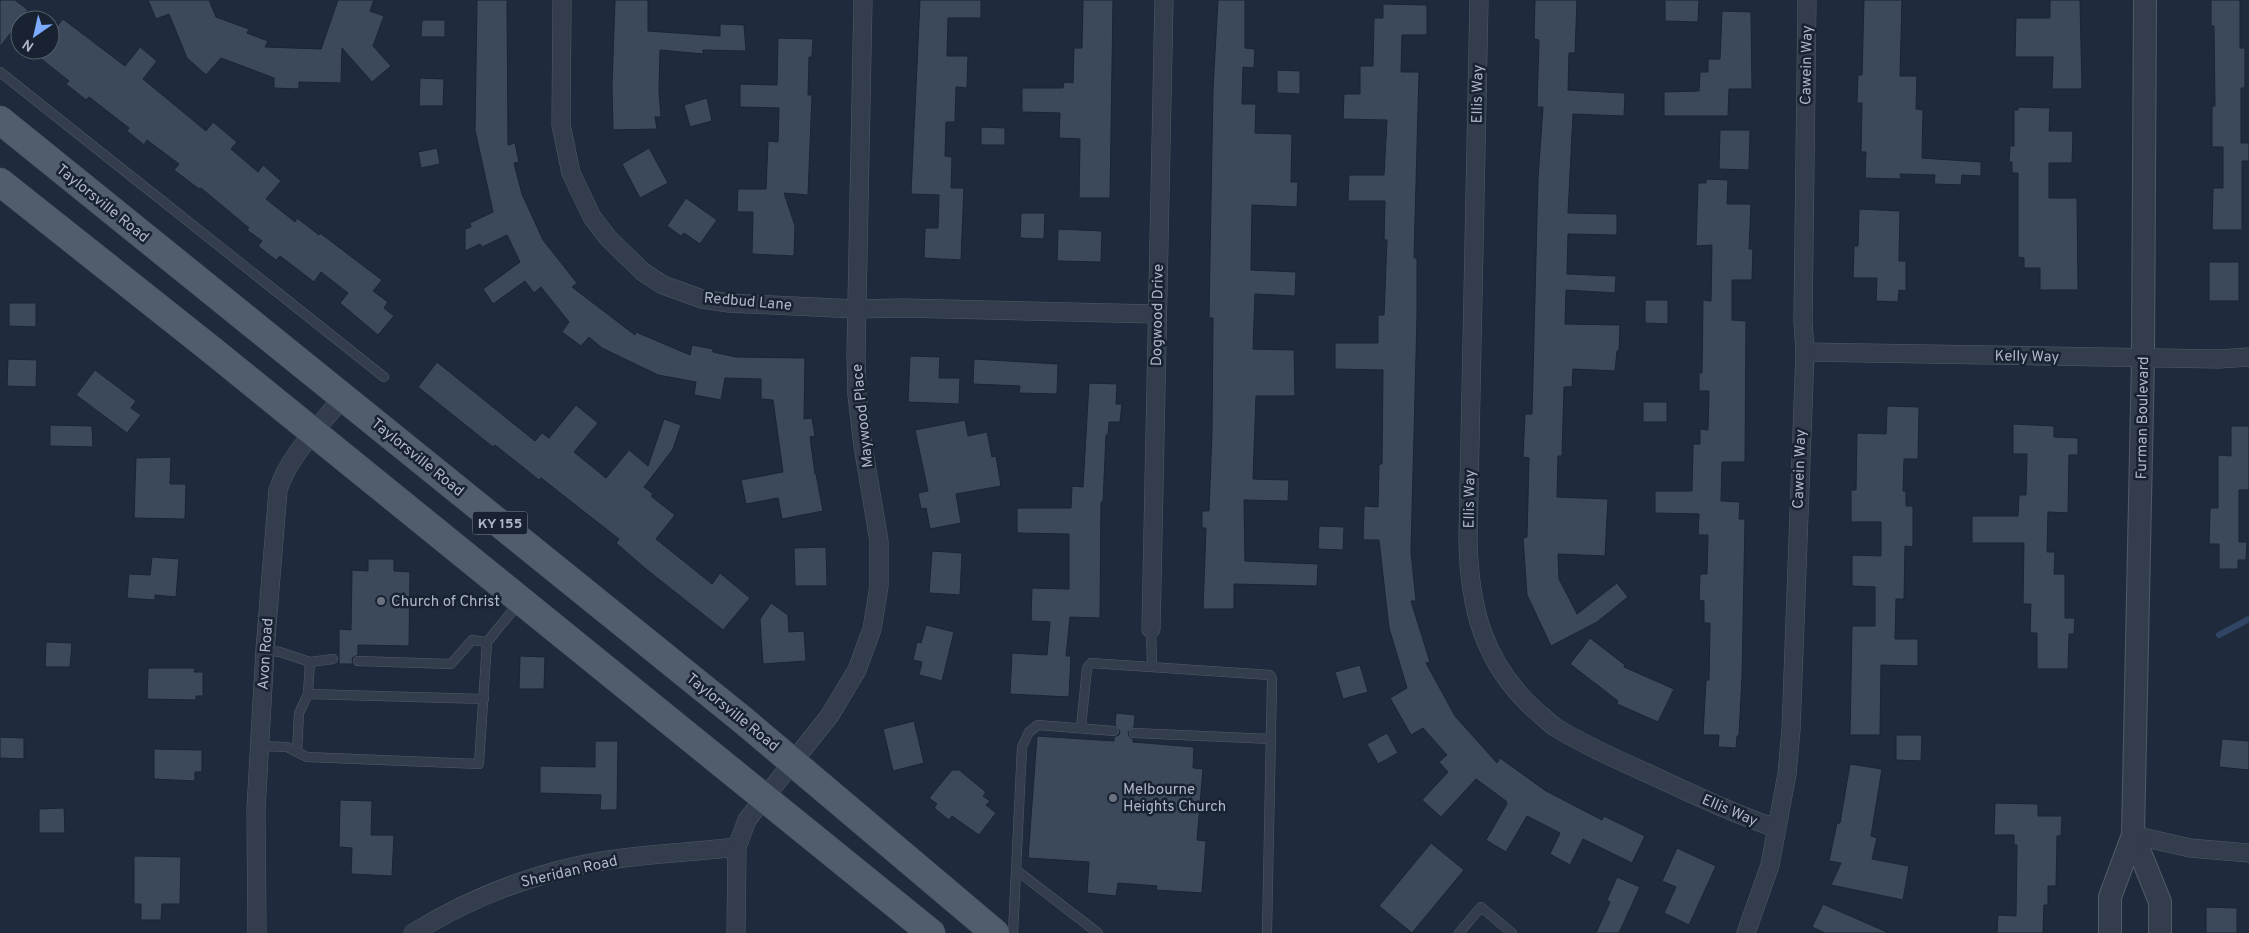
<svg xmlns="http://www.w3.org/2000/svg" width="2249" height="933" font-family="Overpass,sans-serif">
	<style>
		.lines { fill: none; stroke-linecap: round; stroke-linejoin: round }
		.stream { stroke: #314565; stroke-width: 6 }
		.building { fill: #3b495b; stroke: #1b2432 }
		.service-casing { stroke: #515a69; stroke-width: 10 }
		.minor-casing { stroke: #515a69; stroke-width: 19 }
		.tertiary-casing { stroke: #515a69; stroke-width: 24 }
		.primary-casing { stroke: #3d4655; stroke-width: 29 }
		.service { stroke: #333d4c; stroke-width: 9 }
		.minor { stroke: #333d4c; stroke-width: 18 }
		.tertiary { stroke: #333d4c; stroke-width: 22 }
		.primary { stroke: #515c6c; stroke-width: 28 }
		.worship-dot { fill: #6b7280; stroke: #192230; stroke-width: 2 }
		.labels { text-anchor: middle; stroke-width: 5; stroke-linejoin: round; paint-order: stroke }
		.shield { fill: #192230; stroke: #818a9a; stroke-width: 1 }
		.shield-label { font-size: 14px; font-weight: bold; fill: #aeb7c8 }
		.street-label { font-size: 15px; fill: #aeb7c8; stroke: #192230 }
		.poi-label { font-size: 15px; fill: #aeb7c8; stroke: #192230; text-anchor: start }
	</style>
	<rect width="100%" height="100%" fill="#1f2b3c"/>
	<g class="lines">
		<path class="stream" d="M2219,635L2249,619"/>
	</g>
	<g class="building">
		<path d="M0,0H15L28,10L0,47Z"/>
		<path d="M148,0H209L216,17L249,29L247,33L268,41L265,47L321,49L338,0H374L370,11L384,16L373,46L391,66L372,82L342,48L341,83L299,82V89L274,88V78L221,58L206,75L187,58L169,14L156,19Z"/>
		<path d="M477,0H507L508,145L515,143L519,162L514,163L522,194L543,240L577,283L572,287L635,335L636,332L690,355L692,345L713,349V352L736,357L805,358L804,419L812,418L815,436L810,437L815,474H816L823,511L782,519L778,498L746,504L741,480L783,472L773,400L761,399V379L725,378L721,400L694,395L696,382L658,375L602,348L589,337L581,346L562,332L569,322L541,287L534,293L525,281L493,304L483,289L520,262L507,235L482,247L480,244L465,251V229L471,227L470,223L493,212L475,130Z"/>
		<path d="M615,0H648V31L720,36V24L744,25L746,51L703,50V54L660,50L659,91L661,117H655L657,129L613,130L612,85Z"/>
		<path d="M920,0H981V18H948L947,56H968L967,88L956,87L955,122H946L945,156L952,157L951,188H964L961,260L924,258L925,228H938L939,195L911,194Z"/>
		<path d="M1083,0H1113L1110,198H1079L1080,139L1059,138L1060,113L1022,112V88H1063L1064,82L1073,83L1074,48H1082Z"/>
		<path d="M1218,0H1245V48L1255,49L1254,68L1243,67L1242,104H1256L1255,133L1292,134L1291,182H1298L1297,207L1252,205L1251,270L1296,272L1295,296L1255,294L1253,349L1294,350L1295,396H1256L1253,479L1289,480L1288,501L1244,500L1245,561L1318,564L1317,586L1234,584V609H1203L1206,528H1202V511H1209L1212,432L1213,318H1209L1210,257L1213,88Z"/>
		<path d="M1535,0H1577L1575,53H1569L1568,90L1625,93L1624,116L1573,114L1568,213L1617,214V235L1568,234L1567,274L1616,276L1615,293L1566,290L1565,324L1620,325L1619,351H1617L1615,371L1573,369L1572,387H1564L1562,456H1558L1557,497L1608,499L1605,556L1558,554L1559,579L1577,614L1617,583L1628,597L1597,622L1551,646L1527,595L1523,538L1527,537L1529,458L1523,457L1525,414H1532L1538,178L1543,107H1537L1539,40L1534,39Z"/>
		<path d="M1665,0H1699L1698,22L1665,21Z"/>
		<path d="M1864,0H1902L1900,76H1917L1916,109L1923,110L1922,158L1981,162V176L1962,175L1961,185L1934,184L1935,175L1900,174L1901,179L1865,178L1866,152H1861L1862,103H1857L1858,75H1862Z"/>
		<path d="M2050,0H2080L2082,89H2052L2053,57H2015L2016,18H2050Z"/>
		<path d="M2211,0H2240V48H2245V88H2241V143H2249V161H2242V230H2212L2213,188H2223V147H2212V106H2215L2214,26H2211Z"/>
		<path d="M1383,4L1427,5V35H1402L1401,72H1419L1414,258H1417V316L1411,552L1416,601H1411L1430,662L1426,663L1455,716L1497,763L1500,758L1546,791L1602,820L1604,816L1645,836L1632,863L1583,839L1570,865L1550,854L1560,833L1527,816L1506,852L1486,840L1507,804L1506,801L1476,779L1441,817L1422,800L1448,772L1439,762L1447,755L1423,728L1411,735L1390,698L1407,688L1389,628L1379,540H1363L1364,506L1378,507L1379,464H1382L1383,370L1335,369V343H1378V315H1384L1387,240H1384L1385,201H1348L1349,175H1384L1387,120L1343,119L1344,94H1360V66H1373L1374,18H1383Z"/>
		<path d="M1722,11L1751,12L1752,89H1729L1728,116H1664V92L1699,91L1700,72H1708V59H1720Z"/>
		<path d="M63,19L125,66L140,47L157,61L143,79L206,131L213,122L237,142L231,149L258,172L263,165L281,181L266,199L295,222L297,218L319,235L320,233L382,280L373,291L388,302L384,308L394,316L378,335L340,303L348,293L321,272L314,282L280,256L276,260L258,246L262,241L247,230L249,228L201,188L199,189L174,170L179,164L147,140L144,145L127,131L129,128L89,97L86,100L66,84L69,81L30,50H50V35Z"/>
		<path d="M422,20H445V37H421Z"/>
		<path d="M778,38L813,39L812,57H809L808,95H812L808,195L784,193L795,226L794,256L752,254L753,212H737L738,189H766L768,141L778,142L779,108L740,107V84L777,85Z"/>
		<path d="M1277,70L1300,71V94L1277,93Z"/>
		<path d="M420,78L444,79L443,106H419Z"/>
		<path d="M707,98L712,121L690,127L684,105Z"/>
		<path d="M2018,107L2050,108L2049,131H2073L2072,163H2049V198H2077L2078,290H2040V268H2024V258L2018,257V173H2012V162H2009L2010,146H2014V110H2018Z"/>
		<path d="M981,127L1005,128V145H981Z"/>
		<path d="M1720,130H1750L1749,170L1719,169Z"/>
		<path d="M437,148L440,164L421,168L418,152Z"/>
		<path d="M649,148L668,183L640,198L622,164Z"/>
		<path d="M1706,179L1728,180L1727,204H1751L1749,249H1753L1752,280H1732V320L1746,321L1745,462H1722L1721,501L1740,502L1739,519H1745L1742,677L1739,736H1737L1736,748L1718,747L1719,735H1703L1706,680H1709L1710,623H1704V601L1699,600L1700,574H1707L1708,535H1698L1699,514L1655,513V491H1692L1693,444H1700V429L1708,430L1709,391H1699V373H1702L1703,300L1711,301L1712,245L1696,246L1698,183H1706Z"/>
		<path d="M686,198L717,220L700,244L684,233L681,236L667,226Z"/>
		<path d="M1859,209L1900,211L1899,261H1906V291L1899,290L1898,302L1876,301L1877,278H1853L1854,246H1858Z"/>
		<path d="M1021,213H1045L1044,239L1020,238Z"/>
		<path d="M1058,229L1102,231L1101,262L1057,261Z"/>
		<rect x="2209" y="262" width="30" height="39"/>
		<path d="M1645,300H1668V324L1645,323Z"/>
		<path d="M9,303H36V327L9,326Z"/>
		<path d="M910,356L940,357L939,378H960L959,404L908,402Z"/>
		<path d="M8,359L37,360L36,387L7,386Z"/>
		<path d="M974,359L1058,364L1057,394L1019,393L1020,386L973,384Z"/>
		<path d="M437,362L535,441L542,433L549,438L576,405L598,423L574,452L606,478L629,450L648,466L664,419L681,425L673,449L644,487L653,494L651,496L675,515L656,539L712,584L720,573L750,598L723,630L646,569L616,543L619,539L587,514L541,478L539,480L495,445L493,447L418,387Z"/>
		<path d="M95,370L136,401L131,408L141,415L127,433L76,395Z"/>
		<path d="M1089,383L1117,384L1116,404H1122L1120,422H1109L1108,435H1106L1103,502H1101L1100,618L1070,617L1066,656H1071L1069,697L1010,694L1012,653L1047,655L1050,622L1031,621L1032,588L1069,589V534L1017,533V508H1071L1072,486L1083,487Z"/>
		<rect x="1643" y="402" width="24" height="20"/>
		<path d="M1887,406L1919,407L1918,459H1904L1903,491H1906V506H1913V547L1905,546L1904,599H1896L1895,639H1918V666L1881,665L1880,735H1850L1852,626H1875V587L1852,586V555L1881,556V522H1851V490H1856L1857,433L1886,434Z"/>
		<path d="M965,420L968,436L987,432L992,457L996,456L1001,486L956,494L961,523L930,529L926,508L921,509L918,493L928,491L915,430Z"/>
		<path d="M2013,424L2054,426V437L2078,438V455H2069L2068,513L2048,512L2047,552H2055L2054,574H2065V618H2075L2074,634H2069L2068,669H2037V633H2030L2031,604H2023L2024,543H1972V516H2018L2019,495H2026L2027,454H2013Z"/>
		<path d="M50,425L92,426L93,447L50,446Z"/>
		<path d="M2231,426H2249V490H2239V542H2247L2246,560H2238V569H2219V544H2209L2210,508H2218V455L2231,456Z"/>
		<path d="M171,457L170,484H186L185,519L134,518L136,458Z"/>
		<path d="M1319,526L1344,527L1343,550L1318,549Z"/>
		<path d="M826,547L827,586H795L794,548Z"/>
		<path d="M932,551L962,553L960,595L929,593Z"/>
		<path d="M152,557L179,559L176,597L155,595V600L127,598L129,574L150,575Z"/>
		<path d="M368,559H394V571L410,572L409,646L358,645V655L352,658L353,664H339V629L351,630L352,570L368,571Z"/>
		<path d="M771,603L788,615L789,632L804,631L806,661L763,664L760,619Z"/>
		<path d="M926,625L954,632L942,681L919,675L922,662L913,660L917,642L921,643Z"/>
		<path d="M1590,638L1625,665L1624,667L1674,689L1658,722L1617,704L1618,701L1570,664Z"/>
		<path d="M46,642L72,643L70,667H45Z"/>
		<path d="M520,656L545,657L544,689H519Z"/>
		<path d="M1360,665L1368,692L1343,699L1335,672Z"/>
		<path d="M148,668H195L194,672H203V696H196V700L147,699Z"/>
		<path d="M1116,713L1135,715L1134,727L1128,732L1129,736L1133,739V742L1194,747L1193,768L1203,769L1197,840L1206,841L1202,893L1156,890L1157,886L1118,883L1116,896L1087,893L1089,862L1028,858L1037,736L1114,741V737L1119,735L1120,731L1115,725Z"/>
		<path d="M914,721L924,763L893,771L883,729Z"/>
		<path d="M1387,733L1398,753L1378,764L1367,744Z"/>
		<path d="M1896,735H1922L1921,761L1896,760Z"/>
		<path d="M0,737L24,738V759L0,758Z"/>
		<path d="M2222,739L2249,741V770L2219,767Z"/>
		<path d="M595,741H618L617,810H600L601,795L540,793V766L595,767Z"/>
		<path d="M154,749L202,750V772H195V781L154,779Z"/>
		<path d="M1850,764L1882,769L1871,836L1877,838L1872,859L1909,866L1903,900L1831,885L1841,863L1829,861L1837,823H1840Z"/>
		<path d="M952,770H959L986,792L983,796L990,801L986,805L996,813L979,835L952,816L949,820L934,808L937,804L929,798Z"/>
		<path d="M340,800L372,801L371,835H394L392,876L351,874L352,848L339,847Z"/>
		<path d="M1995,803L2038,804V816H2062L2061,836H2057L2056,886H2048V905H2044L2043,933H1997L1998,915L2016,916L2017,845H2014V835H1994Z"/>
		<path d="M64,808L65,833H39V809Z"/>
		<path d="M1431,843L1464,870L1412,933L1379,906Z"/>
		<path d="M1677,848L1716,866L1689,925L1664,913L1676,887L1662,881Z"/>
		<path d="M134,856L181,857L180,904H162L161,920H141V904H134Z"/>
		<path d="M1617,877L1640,887L1619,933H1596L1610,902L1607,900Z"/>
		<path d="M1823,904L1889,933H1825L1812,927Z"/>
		<path d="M2206,907L2237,908V933H2206Z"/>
	</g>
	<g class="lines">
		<g class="service-casing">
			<g id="service">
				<path d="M0,72L384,377"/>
				<path d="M1151,629L1152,666"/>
				<path d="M265,650L280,652L310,662L308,694L484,699"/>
				<path d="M358,661L451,664L472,640L487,642"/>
				<path d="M310,662L333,659"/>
				<path d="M1081,727L1087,668L1091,663L1270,675L1272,679L1267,933"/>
				<path d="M1134,733L1271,739"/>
				<path d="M260,746L287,747L307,757L479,764L487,642L519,603"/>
				<path d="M297,752L299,713L308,694"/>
				<path d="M1016,870L1098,933"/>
				<path d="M1013,933L1022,747L1029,732L1038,725L1114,731"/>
				<path d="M1459,933L1481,907L1512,933"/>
			</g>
		</g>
		<g class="minor-casing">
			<g id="minor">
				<path d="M562,0L561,125L571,173L592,217L608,238L643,272L663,285L702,299L729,303L856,309L903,308L1156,314"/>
				<path d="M1479,0L1468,539C1469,606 1483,663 1535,710C1541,715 1548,722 1555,727C1584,745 1616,759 1647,773C1690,793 1732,813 1776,828"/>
				<path d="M1805,352L2219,359L2249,357"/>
				<path d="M1151,629L1164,0"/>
				<path d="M2133,835L2190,848L2249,853"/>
				<path d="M257,933L256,809L265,650L278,490C289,455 320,426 343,397"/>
				<path d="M413,933C472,897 539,871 608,860C650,854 694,852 737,847"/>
				<path d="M736,933L737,847L747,820L830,715L857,670L872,629L879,586V541L863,446L857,395L856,354L863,0"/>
				<path d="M1746,933L1770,865L1787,774L1791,730L1805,352L1803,321L1807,0"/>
			</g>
		</g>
		<g class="tertiary-casing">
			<g id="tertiary">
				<path d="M2133,835L2160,902V933"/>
				<path d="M2110,933V897L2133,835L2143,358L2145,0"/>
			</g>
		</g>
		<g class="primary-casing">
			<g id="primary">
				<path d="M0,120L744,721L995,933"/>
				<path d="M0,182L213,351L931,933"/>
			</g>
		</g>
		<use href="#service" class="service"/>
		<use href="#minor" class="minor"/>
		<use href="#tertiary" class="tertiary"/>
		<use href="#primary" class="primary"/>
	</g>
	<g class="worship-dot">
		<circle cx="381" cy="601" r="5"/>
		<circle cx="1113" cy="798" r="5"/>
	</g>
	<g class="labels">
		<rect class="shield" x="472.5" y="511.5" width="55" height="23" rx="4"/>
		<g class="shield-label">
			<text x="500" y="528">KY 155</text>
		</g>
		<g class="street-label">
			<text transform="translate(1806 65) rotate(-89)" y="5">Cawein Way</text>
			<text transform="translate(1477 94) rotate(-89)" y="5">Ellis Way</text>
			<text transform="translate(103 203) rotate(39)" y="5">Taylorsville Road</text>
			<text transform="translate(748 301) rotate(5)" y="5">Redbud Lane</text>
			<text transform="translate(1157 315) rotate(-89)" y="5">Dogwood Drive</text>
			<text transform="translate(2027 356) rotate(1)" y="5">Kelly Way</text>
			<text transform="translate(862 416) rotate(-96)" y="5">Maywood Place</text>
			<text transform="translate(2142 418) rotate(-89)" y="5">Furman Boulevard</text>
			<text transform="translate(418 457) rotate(39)" y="5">Taylorsville Road</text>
			<text transform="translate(1799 469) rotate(-88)" y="5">Cawein Way</text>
			<text transform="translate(1469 499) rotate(-89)" y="5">Ellis Way</text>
			<text transform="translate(265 654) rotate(-86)" y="5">Avon Road</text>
			<text transform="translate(733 712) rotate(39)" y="5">Taylorsville Road</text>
			<text transform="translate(1730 810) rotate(23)" y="5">Ellis Way</text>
			<text transform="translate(569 871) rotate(-13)" y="5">Sheridan Road</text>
		</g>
		<g class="poi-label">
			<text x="391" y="606">Church of Christ</text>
			<text x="1123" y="794">Melbourne<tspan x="1123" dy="17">Heights Church</tspan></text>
		</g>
	</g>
	<g transform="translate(35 35) rotate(214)"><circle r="24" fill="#192230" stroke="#555e6d"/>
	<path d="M0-4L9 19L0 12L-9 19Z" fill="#7cabff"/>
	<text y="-8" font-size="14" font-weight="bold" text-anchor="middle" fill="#aeb7c8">N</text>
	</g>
</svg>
